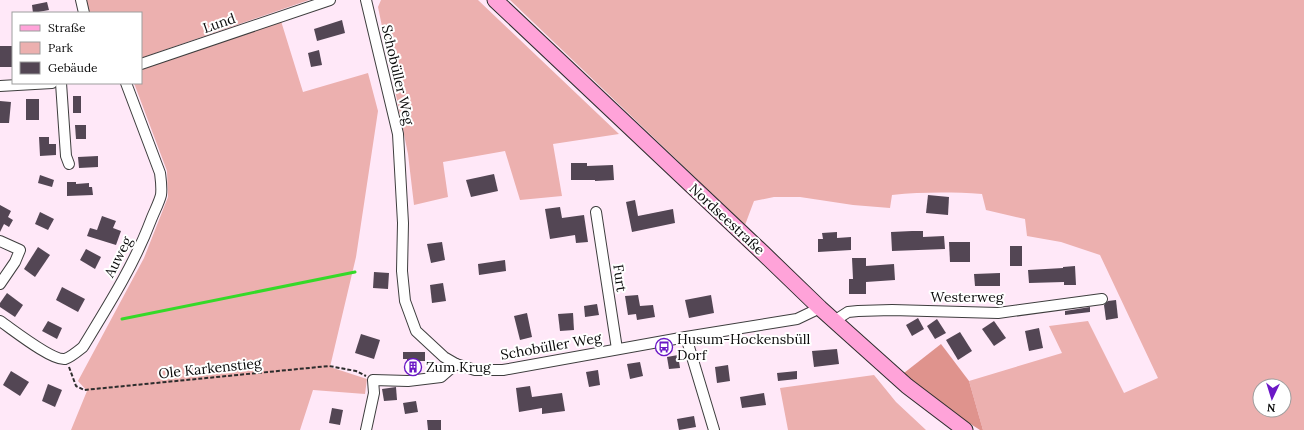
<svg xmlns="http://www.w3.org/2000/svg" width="1304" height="430" font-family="Lora,serif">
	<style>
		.green { fill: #ecb0af; fill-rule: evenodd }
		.forest { fill: #df938d }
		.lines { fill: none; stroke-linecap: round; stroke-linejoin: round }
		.stream { stroke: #35d928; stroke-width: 3 }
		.building { fill: #534654 }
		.minor-casing { stroke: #3e3e3e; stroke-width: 12 }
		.secondary-casing { stroke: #2d2d2d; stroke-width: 17 }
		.path { stroke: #2d2d2d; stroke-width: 2; stroke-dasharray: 4 2; stroke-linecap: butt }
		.minor { stroke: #fff; stroke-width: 10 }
		.secondary { stroke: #ffa3d9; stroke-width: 15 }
		.labels { text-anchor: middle; stroke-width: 4; stroke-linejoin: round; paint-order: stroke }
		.street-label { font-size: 14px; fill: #0b0b0b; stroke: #fff }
		.poi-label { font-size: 14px; fill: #0b0b0b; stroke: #fff; text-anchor: start }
	</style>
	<rect width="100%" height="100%" fill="#ffe8f8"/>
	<g class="green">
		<path d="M86,0H309L141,58V13H89Z"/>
		<path d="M381,0H478L619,134L553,144L562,196L520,200L505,151L443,162L448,197L414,205L408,154L378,7Z"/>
		<path d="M510,0H1304V430H983L969,381L1062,353L1049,326L1088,321L1124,393L1158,378L1100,255L1061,242L1027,236L1025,219L986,210L982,194C951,192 922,192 892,195L890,208L853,205L800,197H774L754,201L745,225ZM1260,386H1284V410H1260Z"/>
		<path d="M281,21L303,92L368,73L378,111L356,257L330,367L367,379L365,394L313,390L300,430H71L87,391L78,381L144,258L168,197L167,171L134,83H141V69Z"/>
		<path d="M874,375L896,402L926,430H788L780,388Z"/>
	</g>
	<path class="forest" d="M941,344L969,381L983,430H980L938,403L904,373Z"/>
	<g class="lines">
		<path class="stream" d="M122,319L355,272"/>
	</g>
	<g class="building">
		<path d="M47,2L49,10L33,13L32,5Z"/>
		<path d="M342,20L345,33L317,41L314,29Z"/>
		<path d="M0,46H12L13,67H0Z"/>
		<path d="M319,50L322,65L311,67L308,53Z"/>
		<rect x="73" y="96" width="8" height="17"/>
		<rect x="26" y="99" width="13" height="21"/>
		<path d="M0,101L11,102L9,123H0Z"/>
		<path d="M75,125H86V139H76Z"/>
		<path d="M39,137H49V144H56V155L40,156Z"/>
		<path d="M98,156V167L79,168L78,157Z"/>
		<path d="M571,163H587V166L613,165L614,180L595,181V180H571Z"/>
		<path d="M494,174L498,191L471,197L466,180Z"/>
		<path d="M40,175L54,180L52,187L38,183Z"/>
		<path d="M67,182H76V184L89,183V187H92L93,195L67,196Z"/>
		<path d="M928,195L949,197L948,215L926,213Z"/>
		<path d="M635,200L638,216L673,209L675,223L632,232L626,202Z"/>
		<path d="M0,205L11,211L8,217L13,220L9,227L4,224L0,232Z"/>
		<path d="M560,207L562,218L584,215L588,242L576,243L575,235L550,239L545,209Z"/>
		<path d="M40,212L54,219L48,230L35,224Z"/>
		<path d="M102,216L116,221L113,228L121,231L116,245L87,236L90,228L97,230Z"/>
		<path d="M912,231H923V237L944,236L945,249L892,251L891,232Z"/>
		<path d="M837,232V238L851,237V250L818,252V239H823L822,233Z"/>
		<path d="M442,242L445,260L431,263L427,244Z"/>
		<path d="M949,242H970V262H950Z"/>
		<rect x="1010" y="246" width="12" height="20"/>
		<path d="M38,247L50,255L35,277L24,269Z"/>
		<path d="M86,249L101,257L95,269L80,260Z"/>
		<path d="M852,258H866V266L894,264L895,280L866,282V294H849V279H853Z"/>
		<path d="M505,260L506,271L479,275L478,264Z"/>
		<path d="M1075,266L1076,285H1064V282L1029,283L1028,270L1063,268V267Z"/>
		<path d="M374,272L389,273L388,289L373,288Z"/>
		<path d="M1000,273V286H975L974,274Z"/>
		<path d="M443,283L446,301L432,303L430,285Z"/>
		<path d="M62,287L85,299L78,312L56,300Z"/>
		<path d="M7,293L23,305L15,317L0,307V303Z"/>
		<path d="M638,295L640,306L653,305L655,317L637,320L636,314L628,315L625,296Z"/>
		<path d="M711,295L714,313L689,318L685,300Z"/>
		<path d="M1116,300L1118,318L1106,320L1104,305L1108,301Z"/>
		<path d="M597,304L599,315L585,317L584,306Z"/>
		<path d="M1090,307V312L1065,315V311Z"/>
		<path d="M527,313L532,337L520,340L514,316Z"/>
		<path d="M573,313L574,330L560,331L558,314Z"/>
		<path d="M918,318L924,329L912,336L906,325Z"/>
		<path d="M937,319L946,333L935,339L927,326Z"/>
		<path d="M48,321L62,328L57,339L42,331Z"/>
		<path d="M994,321L1006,338L994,346L982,329Z"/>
		<path d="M1039,328L1043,348L1029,351L1025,331Z"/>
		<path d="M960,332L972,351L958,360L946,340Z"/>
		<path d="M361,334L380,340L374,359L355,353Z"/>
		<path d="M837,349L839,364L814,367L812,351Z"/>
		<path d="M403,352H425V361H418V373H407V359H403Z"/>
		<path d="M678,355L680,368L669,369L667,357Z"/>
		<path d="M640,362L643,376L630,379L627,364Z"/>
		<path d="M728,365L730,381L717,383L715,367Z"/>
		<path d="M598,370L600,385L589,387L586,372Z"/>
		<path d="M11,371L29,382L20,396L3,385Z"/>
		<path d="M797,371V379L778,381L777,373Z"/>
		<path d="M48,384L62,390L55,407L42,401Z"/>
		<path d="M530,386L532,397L562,393L565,411L542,414V408L519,412L516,388Z"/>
		<path d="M396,387L397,400L384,401L382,389Z"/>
		<path d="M764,393L766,405L742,408L740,397Z"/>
		<path d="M416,401L418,412L405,414L403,403Z"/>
		<path d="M332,408L343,410L340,425L329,423Z"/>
		<path d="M694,416L696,427L679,430L677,419Z"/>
		<path d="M427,420H441V430H428Z"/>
	</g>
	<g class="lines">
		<g class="minor-casing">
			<g id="minor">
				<path d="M81,0L84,13"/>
				<path d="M366,0L398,134L403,223L402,271L405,301L416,331L444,357L456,364L475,370H503L686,337L797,319L820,308"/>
				<path d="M141,64L330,0"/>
				<path d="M61,83L66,156L69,164"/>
				<path d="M0,86L52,83"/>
				<path d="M596,212L617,349"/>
				<path d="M0,241L20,250L15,262L0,284"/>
				<path d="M0,321C12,329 52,361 65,359C71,357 78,351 83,347C108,306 134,265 151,220C154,212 159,203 161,195C162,187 161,181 160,173L126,83"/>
				<path d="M834,321L848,312L858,311L892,310L998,313L1102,299"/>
				<path d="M686,337L714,430"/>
				<path d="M366,430L374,393L373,380L408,381L441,377L456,364"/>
			</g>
		</g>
		<g class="secondary-casing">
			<path id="secondary" d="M495,0L763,253L820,308L907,386L965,430"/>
		</g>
		<path class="path" d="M69,367L76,386L84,390L329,366L356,371L366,376"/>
		<use href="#minor" class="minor"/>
		<use href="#secondary" class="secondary"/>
	</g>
	<defs>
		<g id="bus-ring" transform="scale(0.9)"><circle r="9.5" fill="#fff" stroke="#6b18c6" stroke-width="1.5"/><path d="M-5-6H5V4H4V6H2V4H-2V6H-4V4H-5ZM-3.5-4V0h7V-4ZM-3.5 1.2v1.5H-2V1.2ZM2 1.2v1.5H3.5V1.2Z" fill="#6b18c6"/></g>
		<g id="building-ring" transform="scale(0.9)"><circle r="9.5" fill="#fff" stroke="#6b18c6" stroke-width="1.5"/><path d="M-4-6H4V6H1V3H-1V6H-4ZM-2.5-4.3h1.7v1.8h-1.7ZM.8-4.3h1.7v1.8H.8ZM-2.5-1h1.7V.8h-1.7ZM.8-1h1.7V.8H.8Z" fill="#6b18c6"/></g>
	</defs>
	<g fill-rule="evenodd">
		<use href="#bus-ring" x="664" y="347"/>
		<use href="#building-ring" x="413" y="367"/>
	</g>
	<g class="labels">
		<g class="street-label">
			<text transform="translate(219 23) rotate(-19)" y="5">Lund</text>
			<text transform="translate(398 75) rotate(77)" y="5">Schobüller Weg</text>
			<text transform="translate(727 219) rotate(43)" y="5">Nordseestraße</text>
			<text transform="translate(118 257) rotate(-63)" y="5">Auweg</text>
			<text transform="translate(620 278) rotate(82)" y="5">Furt</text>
			<text x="967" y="302">Westerweg</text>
			<text transform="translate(551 346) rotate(-10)" y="5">Schobüller Weg</text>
			<text transform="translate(210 368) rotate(-6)" y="5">Ole Karkenstieg</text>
		</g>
		<g class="poi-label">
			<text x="677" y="344">Husum-Hockensbüll<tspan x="677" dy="16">Dorf</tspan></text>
			<text x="426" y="372">Zum Krug</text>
		</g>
	</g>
	<rect x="12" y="12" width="130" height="72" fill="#ffffff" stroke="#9d9d9d"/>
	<rect x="20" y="25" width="20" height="6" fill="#ffa3d9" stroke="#9d9d9d"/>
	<text x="48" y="32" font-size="12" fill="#0b0b0b">Straße</text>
	<rect x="20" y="42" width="20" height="12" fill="#ecb0af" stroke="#9d9d9d"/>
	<text x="48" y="52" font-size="12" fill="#0b0b0b">Park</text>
	<rect x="20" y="62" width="20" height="12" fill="#534654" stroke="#9d9d9d"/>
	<text x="48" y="72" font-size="12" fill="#0b0b0b">Gebäude</text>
	<g transform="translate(1272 398) rotate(184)"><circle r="19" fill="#ffffff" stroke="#9d9d9d"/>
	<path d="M0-3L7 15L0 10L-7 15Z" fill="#6b18c6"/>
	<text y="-6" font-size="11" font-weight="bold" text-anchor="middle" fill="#0b0b0b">N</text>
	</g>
</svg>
